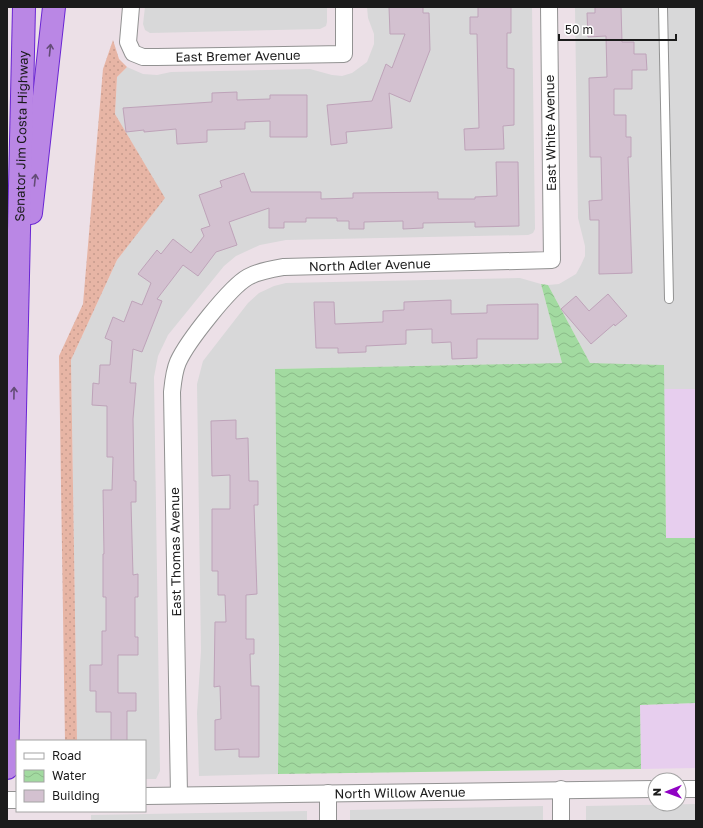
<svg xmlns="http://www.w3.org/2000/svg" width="703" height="828" font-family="'Golos Text',sans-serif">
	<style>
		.residential { fill: #d8d8d9 }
		.commercial { fill: #e7ceee }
		.grass { fill: url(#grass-dots) }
		.water { fill: url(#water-waves) }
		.building { fill: #d3c1d0; stroke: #bea3b9 }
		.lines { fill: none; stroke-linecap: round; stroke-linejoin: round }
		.lane-casing { stroke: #929292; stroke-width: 10 }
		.street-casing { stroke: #929292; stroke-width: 18 }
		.highway-casing { stroke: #6925d3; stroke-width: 24 }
		.lane { stroke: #fff; stroke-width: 8 }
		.street { stroke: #fff; stroke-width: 16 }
		.highway { stroke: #ba87e5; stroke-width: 22 }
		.oneway { stroke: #634c76 }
		.labels { text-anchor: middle; stroke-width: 4; stroke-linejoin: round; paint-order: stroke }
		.street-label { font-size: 13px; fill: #1b1b1b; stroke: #fff }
	</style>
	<defs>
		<pattern id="grass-dots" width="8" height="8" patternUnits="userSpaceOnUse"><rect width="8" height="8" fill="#e7b5a5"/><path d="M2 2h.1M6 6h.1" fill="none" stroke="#c69b8d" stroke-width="1.8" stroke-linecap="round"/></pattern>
		<pattern id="water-waves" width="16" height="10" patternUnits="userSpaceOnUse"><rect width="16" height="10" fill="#a2daa0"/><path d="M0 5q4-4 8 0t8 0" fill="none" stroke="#8bba89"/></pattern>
	</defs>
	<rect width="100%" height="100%" fill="#ece0e7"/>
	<g class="residential">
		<path d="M145,7H327V22L326,26L320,29L150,33L145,30L143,24Z"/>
		<path d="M367,7H532L535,229L533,233L528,235L286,240L260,245L236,256L224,266L168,335L158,356L154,377L160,771L156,779H145V741H77L71,360L117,260L164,198L115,114L117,77L127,67L143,74L157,75L171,72L310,69L332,75L342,76L352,73L367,62L374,44V34L368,18Z"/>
		<path d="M575,7H696V389H664V365L590,363L548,285L559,284L576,274L581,265L585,256V246L578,218Z"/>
		<path d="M520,278L541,284L562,363L275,369L279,650L278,774L199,776L197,713L201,651L197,384L203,361L248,303L259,293L274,286L286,283Z"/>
		<path d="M696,804V821H586V806Z"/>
		<path d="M543,806V821H350V810Z"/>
		<path d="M307,811V821H91V815Z"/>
	</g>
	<g class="commercial">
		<path d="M664,389H696V538H666Z"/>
		<path d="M696,703V768L641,769L640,705Z"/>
	</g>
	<path class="grass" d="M113,40L119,59L127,67L117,77L115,114L165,198L117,260L71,360L77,741H65L59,356L83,304L103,69Z"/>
	<path class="water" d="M541,284L548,285L590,363L664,365L666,538H696V703L640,705L641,769L278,774L279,650L275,369L562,363Z"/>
	<g class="building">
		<path d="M389,7H423V13H429L430,50L410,102L389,93L392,128L346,132L347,143L331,145L327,105L372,101L386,64L392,68L405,34H390Z"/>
		<path d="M478,7H511V33H507V68L514,69V125L503,126L504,149L465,150L464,129L479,128L477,34H470V17H478Z"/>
		<path d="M595,7H621L622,42H634V54H646L647,70H632V89H614V115H626V137H631V157H628L632,273L599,274V220H590L589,201L602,200L601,157H590L589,78L607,77L606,36L588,37L587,13H595Z"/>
		<path d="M237,92V100L270,99V95H307V137H270V121L245,122V129L207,130V142L177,144L176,129L144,132V130L126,132L123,108L212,102V93Z"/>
		<path d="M496,162H518L519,226L475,227V222L423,223V228L403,229V221L364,222V229H349V221H337V218H306V222H284V228H269V208L229,222L237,245L216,252L198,276L183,265L157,299L162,301L142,352L133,349L130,383H136L133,419L134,481H136V502H131L133,575L138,574V597H135V637H138V655H118V693H136V711H127V741H111V712H96V691H90V665H102V631H106V597H103V554H104L103,490H112L113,457H107V406L92,405L93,383L99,384L100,365H110L112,341L105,338L113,317L124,322L132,301L142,305L151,283L138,274L157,250L161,254L173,239L191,253L204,236L201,229L210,226L199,195L222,187L220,181L244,173L251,192H321V199L353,198V193L438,192V199H475V197L497,196Z"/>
		<path d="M608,294L627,316L615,326L614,324L591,344L561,309L576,296L589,311Z"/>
		<path d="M451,300V314L487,313V305L538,304V339H477V358L452,359L451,342L432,343V329L406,330V344L366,346V352L338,353V348H316L314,302H334L335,324L383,322V311L404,310V302Z"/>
		<path d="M236,420V439L248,438L249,481H258V505H254L257,594L246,595V639H254V654H250L251,686H259V757H239V749L215,750V720L221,719L220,686L214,687L215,622H226L225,595H218V571H212V509H230V475L212,476L211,421Z"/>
	</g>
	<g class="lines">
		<g class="lane-casing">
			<path id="lane" d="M663,7L669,299"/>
		</g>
		<g class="street-casing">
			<g id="street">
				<path id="s1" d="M131,7L128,42L133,53L143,57H157L344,54V7"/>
				<path d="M561,789V821"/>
				<path d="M679,789H696"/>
				<path d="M328,793V821"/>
				<path id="s2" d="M179,795L172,392C173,382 174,371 178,362C187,342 230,287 248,277C259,271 272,269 284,267L552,260L549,7"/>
				<path id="s3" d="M145,796L655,789"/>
				<path d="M7,800H17"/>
			</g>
		</g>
		<g class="highway-casing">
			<g id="highway">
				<path d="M31,213L54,7"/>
				<path id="s4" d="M7,768L24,7"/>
			</g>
		</g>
		<use href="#lane" class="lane"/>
		<use href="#street" class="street"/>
		<use href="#highway" class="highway"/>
	</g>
	<defs><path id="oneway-shaft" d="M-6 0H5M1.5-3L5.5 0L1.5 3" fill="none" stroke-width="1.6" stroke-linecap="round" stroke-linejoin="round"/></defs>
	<g class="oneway">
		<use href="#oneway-shaft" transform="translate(50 50) rotate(-84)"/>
		<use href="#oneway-shaft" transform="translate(35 180) rotate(-84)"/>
		<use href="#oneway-shaft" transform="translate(14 393) rotate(-89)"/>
	</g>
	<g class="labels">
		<g class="street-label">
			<text dy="5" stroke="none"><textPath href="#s1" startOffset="153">East Bremer Avenue</textPath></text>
			<text transform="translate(550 133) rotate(-91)" y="5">East White Avenue</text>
			<text dy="5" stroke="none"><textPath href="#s4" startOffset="632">Senator Jim Costa Highway</textPath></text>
			<text dy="5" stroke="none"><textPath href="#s2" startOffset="668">North Adler Avenue</textPath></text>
			<text transform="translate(175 552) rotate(-91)" y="5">East Thomas Avenue</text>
			<text dy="5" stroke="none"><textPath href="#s3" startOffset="255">North Willow Avenue</textPath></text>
		</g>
	</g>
	<rect width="703" height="828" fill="none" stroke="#1b1b1b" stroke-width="16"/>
	<rect x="16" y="740" width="130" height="72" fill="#ffffff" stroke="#a4a4a4"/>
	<rect x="24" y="753" width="20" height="6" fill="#ffffff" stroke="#a4a4a4"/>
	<text x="52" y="760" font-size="12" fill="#1b1b1b">Road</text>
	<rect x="24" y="770" width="20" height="12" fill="url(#water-waves)" stroke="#a4a4a4"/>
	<text x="52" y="780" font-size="12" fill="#1b1b1b">Water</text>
	<rect x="24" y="790" width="20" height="12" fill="#d3c1d0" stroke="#a4a4a4"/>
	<text x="52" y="800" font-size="12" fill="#1b1b1b">Building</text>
	<g transform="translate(667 792) rotate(269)"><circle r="19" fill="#ffffff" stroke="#a4a4a4"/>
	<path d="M0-3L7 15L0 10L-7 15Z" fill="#9002c4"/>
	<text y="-6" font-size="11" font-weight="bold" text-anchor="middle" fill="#1b1b1b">N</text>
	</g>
	<path d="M559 34v6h117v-6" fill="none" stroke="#1b1b1b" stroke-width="2"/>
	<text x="565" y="34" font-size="12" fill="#1b1b1b" stroke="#ffffff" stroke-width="3" paint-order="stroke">50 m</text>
</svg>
